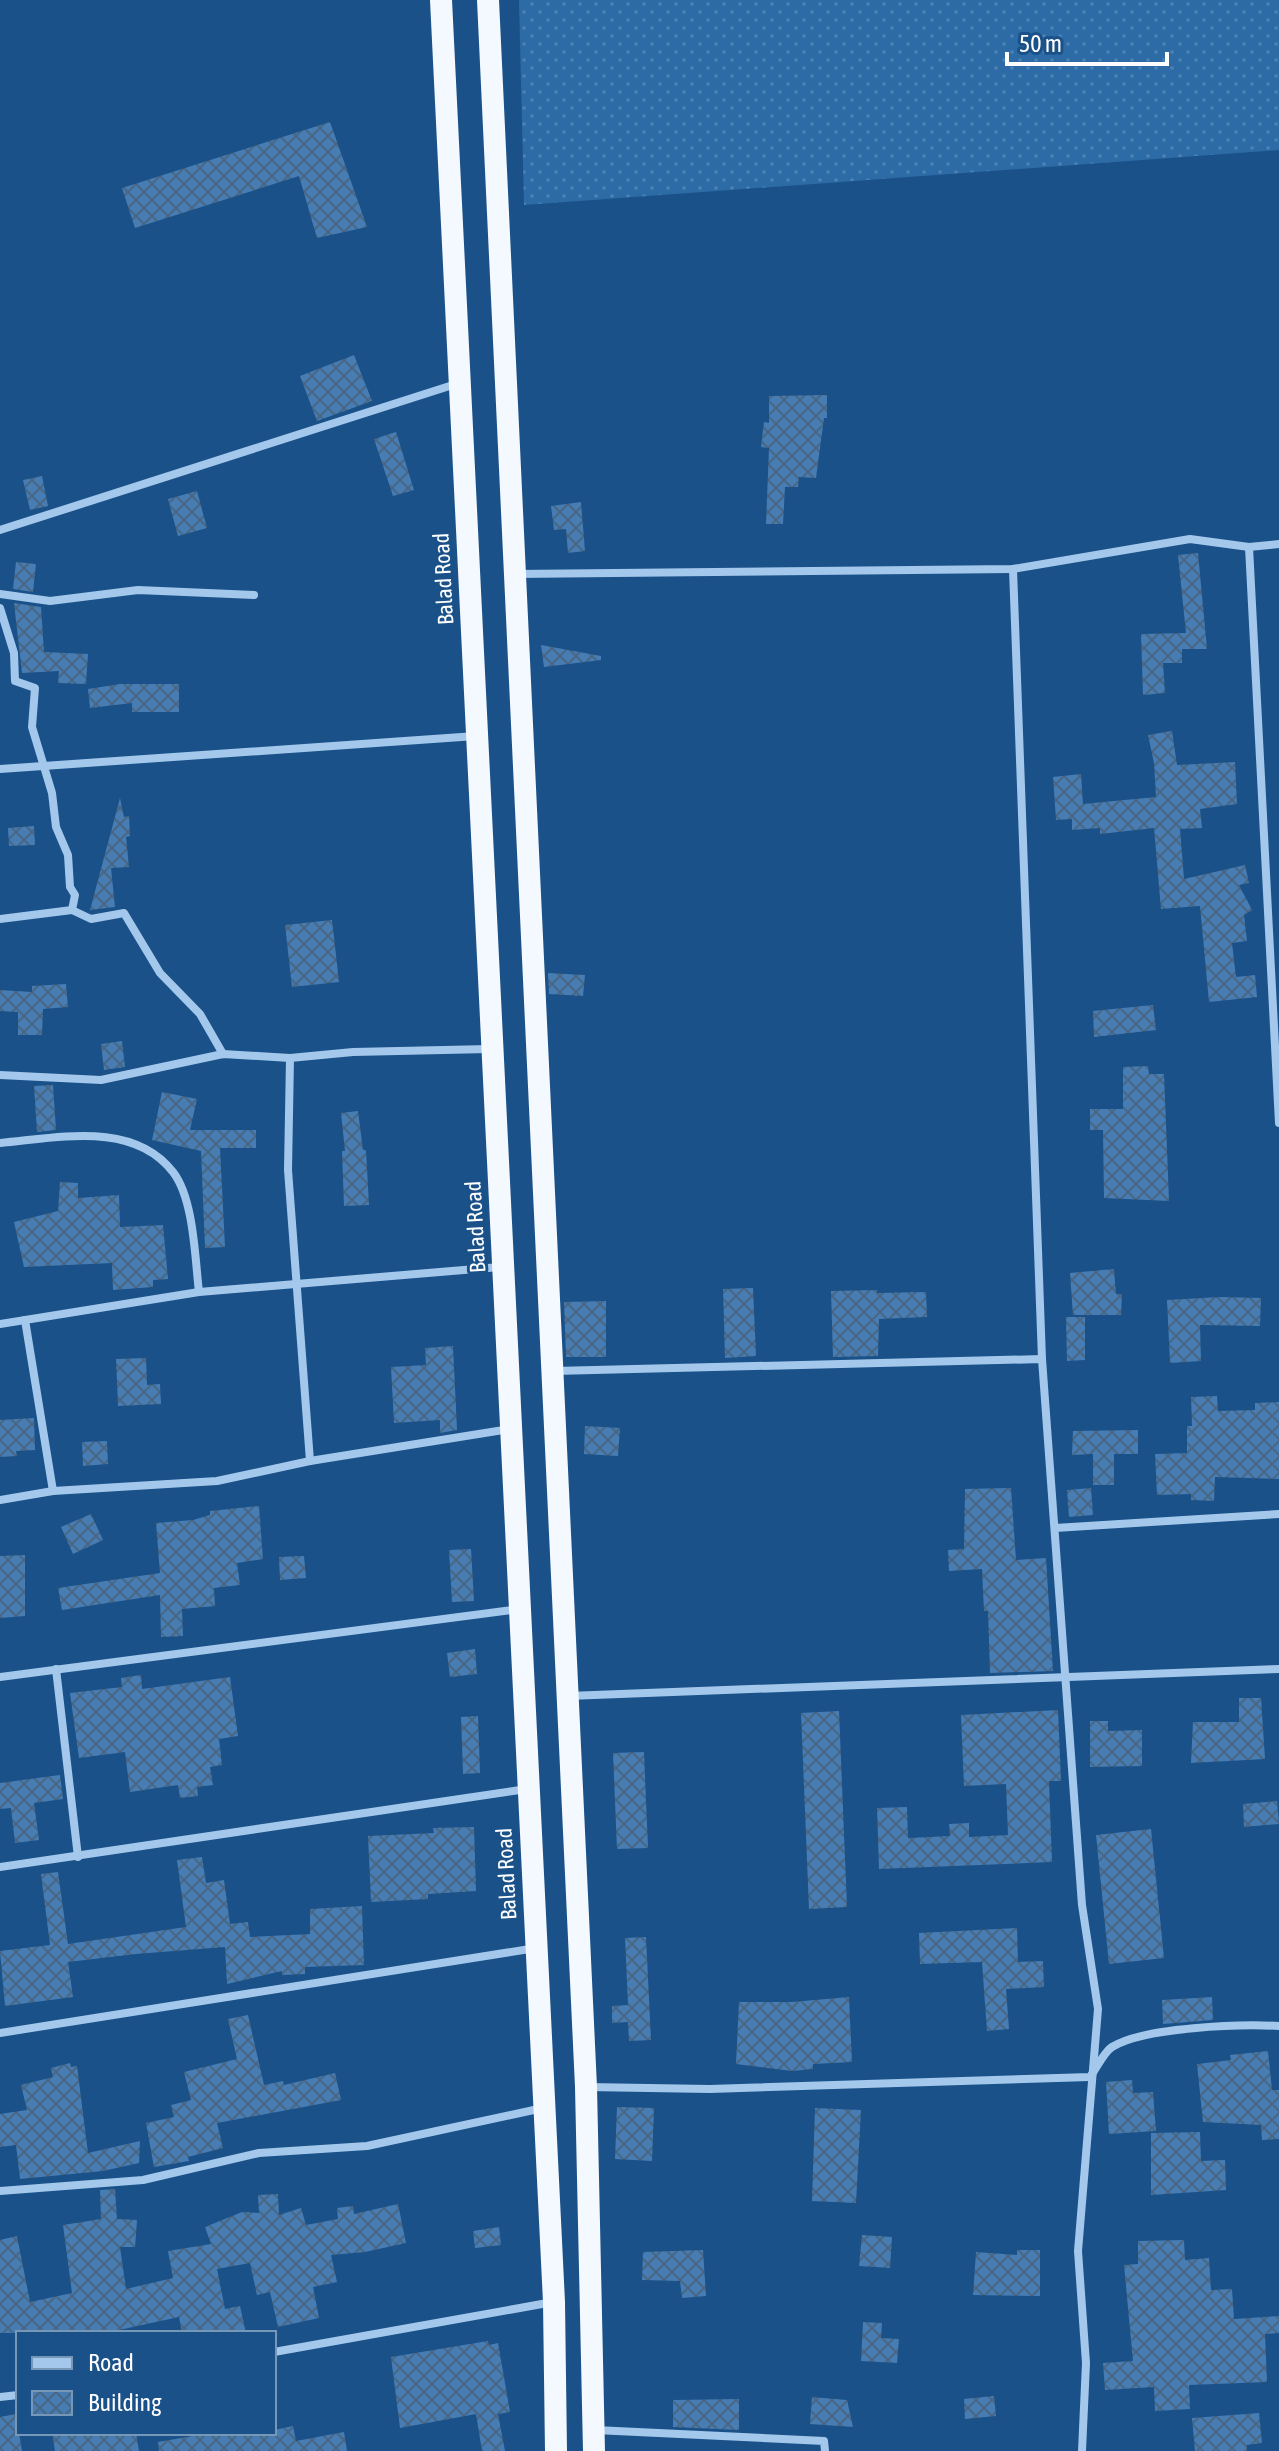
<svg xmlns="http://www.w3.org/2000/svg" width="1279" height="2451" font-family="'Asap Condensed',sans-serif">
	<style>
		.grass { fill: url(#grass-dots) }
		.building { fill: url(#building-cross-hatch) }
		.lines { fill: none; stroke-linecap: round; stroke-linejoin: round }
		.minor { stroke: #a3c8ec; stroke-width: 8 }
		.trunk { stroke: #f4f8ff; stroke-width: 22 }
		.labels { text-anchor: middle; stroke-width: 6; stroke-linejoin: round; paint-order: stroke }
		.street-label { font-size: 22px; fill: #fff; stroke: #1a5188 }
	</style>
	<defs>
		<pattern id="grass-dots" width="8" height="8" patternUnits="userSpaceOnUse" patternTransform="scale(2)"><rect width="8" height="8" fill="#2d6ba6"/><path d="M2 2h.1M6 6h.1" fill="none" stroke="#4c81b3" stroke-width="1.8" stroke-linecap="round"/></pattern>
		<pattern id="building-cross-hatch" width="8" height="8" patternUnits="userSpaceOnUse" patternTransform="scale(2)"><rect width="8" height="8" fill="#477db2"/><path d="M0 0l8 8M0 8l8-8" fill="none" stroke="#496784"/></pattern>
	</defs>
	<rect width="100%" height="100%" fill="#1a5188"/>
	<path class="grass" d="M519,0H1279V150L524,205Z"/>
	<g class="building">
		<path d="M330,122L367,227L317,238L299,176L135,228L122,188Z"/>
		<path d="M354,355L372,401L317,421L300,376Z"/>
		<path d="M827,395V418H824L816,478L799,477L798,487H785L783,524H766L769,448L761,447L764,422L769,423V396Z"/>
		<path d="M396,432L414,490L393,496L374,439Z"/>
		<path d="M42,476L48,506L30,510L23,480Z"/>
		<path d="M197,491L207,528L178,536L168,499Z"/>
		<path d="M581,502L585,551L568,553L566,529L554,530L551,506Z"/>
		<path d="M1198,553L1207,649H1182V663H1163L1165,693L1143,695L1141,634L1186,633L1178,555Z"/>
		<path d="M16,562L36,564L33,592L13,589Z"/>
		<path d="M14,603L41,607L44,652L88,654L86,684L58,683L59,671L22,673Z"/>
		<path d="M541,645L601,656V660L544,667Z"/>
		<path d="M120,684H179V712H132V703L90,708L88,689Z"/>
		<path d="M1172,731L1177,765L1235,762L1237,804L1200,809L1202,828L1180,829L1184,879L1245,865L1249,883L1239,885L1252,910L1244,915L1247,941L1232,943L1236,977L1255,975L1257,997L1209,1002L1200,906L1161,909L1154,828L1100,834V828L1072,830V819L1056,820L1053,777L1081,774L1083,804L1156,797L1154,763L1148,735Z"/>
		<path d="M120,798L124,817L129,816L130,836L126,837L129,867L111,868L115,907L90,910Z"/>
		<path d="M34,826L35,845L9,846L8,828Z"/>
		<path d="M332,920L339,982L292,987L285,925Z"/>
		<path d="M548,973L585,975L583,996L549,994Z"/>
		<path d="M66,984L68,1007L43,1009L42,1035H18V1012L0,1011V990L32,992V986Z"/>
		<path d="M1153,1005L1156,1030L1094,1037L1093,1011Z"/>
		<path d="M122,1041L125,1067L104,1070L101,1044Z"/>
		<path d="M1148,1066L1149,1074H1164L1169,1201L1104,1198L1103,1130H1090V1109H1123V1067Z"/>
		<path d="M53,1085L56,1130L37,1132L34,1086Z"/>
		<path d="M162,1092L197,1099L190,1130H256V1148H220L225,1247L205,1248L201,1151L152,1140Z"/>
		<path d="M358,1111L363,1150H366L369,1205L344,1206L342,1151H345L341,1113Z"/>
		<path d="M60,1182L78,1183V1198L119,1195L120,1227L163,1225L168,1279L153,1280V1287L113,1290L112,1263L24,1267L14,1222L58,1211Z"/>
		<path d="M1114,1269L1116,1294H1122L1121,1315H1073L1070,1273Z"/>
		<path d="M753,1288L756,1356L725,1358L723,1289Z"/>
		<path d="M877,1290V1293L926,1292L927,1317L879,1319L878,1356L833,1357L831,1291Z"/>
		<path d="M1220,1297L1261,1298L1260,1326L1200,1325L1201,1361L1170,1363L1167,1300Z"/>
		<path d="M606,1301V1357H566L564,1302Z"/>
		<path d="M1066,1317H1085V1360L1067,1361Z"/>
		<path d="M453,1346L457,1430L440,1433V1420L394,1423L391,1367L426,1365L425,1348Z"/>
		<path d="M146,1358L147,1385L160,1384L161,1404L118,1406L116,1359Z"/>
		<path d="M1217,1396L1218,1411L1255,1410V1403L1279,1402V1479L1215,1477L1214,1501L1191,1500V1494L1157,1495L1155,1454L1187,1453V1426H1192L1191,1397Z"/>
		<path d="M34,1418L35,1450L16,1451L17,1456L0,1457V1420Z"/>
		<path d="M585,1426L620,1428L618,1456L584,1454Z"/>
		<path d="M1138,1430V1454H1114V1485H1093V1454L1072,1455L1073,1431Z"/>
		<path d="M107,1441L108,1464L83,1466L82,1442Z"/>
		<path d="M1011,1488L1016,1560L1046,1558L1053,1671L990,1673L988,1611H984L982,1569L949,1571L948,1550L964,1549L965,1489Z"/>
		<path d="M1091,1488L1093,1515L1069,1517L1067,1490Z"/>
		<path d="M259,1506L263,1559L237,1563L240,1585L214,1588L215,1606L182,1609L183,1636L161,1637L160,1595L62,1610L58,1588L160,1573L156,1523L193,1520L210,1515V1511Z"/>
		<path d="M91,1514L103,1540L73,1554L61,1527Z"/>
		<path d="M471,1549L474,1601L452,1602L449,1550Z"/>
		<path d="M25,1555V1616L0,1618V1556Z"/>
		<path d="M304,1556L306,1578L280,1580L279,1557Z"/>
		<path d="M475,1649L477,1674L450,1677L447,1653Z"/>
		<path d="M141,1675L142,1689L230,1677L238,1736L219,1739L222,1765L210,1767L213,1785L197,1787L198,1796L180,1798L178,1785L130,1792L125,1752L79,1758L70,1693L122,1687L121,1678Z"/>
		<path d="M1239,1698H1261L1265,1759L1191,1763L1193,1722H1239Z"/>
		<path d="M1058,1710L1061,1781H1049L1052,1862L879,1869L877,1808L907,1807L908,1838L950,1836L949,1824L969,1823V1837L1008,1835L1006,1784L964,1786L961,1715Z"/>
		<path d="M839,1711L847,1907L809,1909L801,1713Z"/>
		<path d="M478,1716L480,1773L463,1774L461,1717Z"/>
		<path d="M1090,1721H1108V1731L1142,1730V1766L1090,1767Z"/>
		<path d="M644,1752L648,1848L617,1849L613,1753Z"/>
		<path d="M60,1775L63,1799L34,1803L39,1840L15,1843L11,1808L0,1809V1783Z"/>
		<path d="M1277,1801L1279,1824L1244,1827L1243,1804Z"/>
		<path d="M474,1827L476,1891L428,1894V1899L371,1902L368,1836L434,1833L433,1828Z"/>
		<path d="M1151,1829L1164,1958L1109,1964L1096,1835Z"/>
		<path d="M202,1857L206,1883L224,1880L230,1924L248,1922L250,1937L310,1934V1909L362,1906L364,1965L305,1967V1974L282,1975V1971L227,1984L225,1947L136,1954L68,1962L73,1997L5,2006L0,1951L50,1945L41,1874L58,1872L68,1944L186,1927L177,1860Z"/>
		<path d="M1017,1928L1018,1962L1043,1961L1044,1987L1006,1989L1009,2029L987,2031L982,1962L920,1964L919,1933Z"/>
		<path d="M646,1937L651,2040L629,2041L628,2022L612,2023V2006L628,2005L625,1938Z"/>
		<path d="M849,1997L852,2062L813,2064V2069L792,2071L736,2064L739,2002H792Z"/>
		<path d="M1212,1997L1213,2020L1163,2024L1162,2000Z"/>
		<path d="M248,2015L264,2085L283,2081L284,2085L335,2073L341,2100L217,2123L223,2148L188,2157L189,2161L154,2167L146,2123L174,2117L171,2105L191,2100L184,2072L237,2059L228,2019Z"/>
		<path d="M1268,2051L1272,2090H1279V2139L1262,2140L1261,2125L1203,2122L1197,2064L1231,2060L1230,2055Z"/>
		<path d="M70,2063L71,2067L77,2066L88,2153L140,2141L139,2163L103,2171L20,2179L16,2145L0,2147V2114L27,2110L21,2085L53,2077L51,2068Z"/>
		<path d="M1132,2080L1133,2093L1153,2092L1156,2131L1109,2134L1106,2082Z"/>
		<path d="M617,2107L654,2108L652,2161L615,2159Z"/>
		<path d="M815,2108L861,2110L856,2203L812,2201Z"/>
		<path d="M1200,2132L1201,2161L1225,2160L1226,2190L1151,2195V2133Z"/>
		<path d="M115,2189L117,2219L137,2220L135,2247H120L126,2289L173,2278L168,2251L211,2244L205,2227L242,2212L259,2213L258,2195L278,2194L279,2215L301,2208L306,2225L338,2219L337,2208L353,2206L354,2214L398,2204L406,2243L365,2252L331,2255L337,2282L313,2287L319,2318L278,2327L270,2292L257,2295L250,2263L217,2269L225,2309L240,2306L246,2333H182L179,2317L119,2330V2333H0V2240L17,2236L30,2302L72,2293L63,2225L101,2219L100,2190Z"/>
		<path d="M499,2227L501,2245L475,2248L473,2231Z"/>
		<path d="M862,2235L892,2237L890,2268L859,2266Z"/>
		<path d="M1184,2240L1185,2260L1209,2258L1211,2290L1232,2289L1234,2319L1279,2316V2333L1265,2334L1267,2382L1189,2385L1190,2409L1155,2411L1154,2387L1105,2390L1103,2363L1133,2361L1124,2265L1138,2264V2241Z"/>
		<path d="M703,2250L706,2296L682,2298L680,2281L642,2280L643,2252Z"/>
		<path d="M1017,2250H1040V2296L973,2295L976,2252L1017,2255Z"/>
		<path d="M863,2322L882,2323L881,2338L899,2339L897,2363L861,2361Z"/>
		<path d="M488,2341L489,2345L498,2343L510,2412L498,2414L505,2451H482L476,2414L400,2428L391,2357Z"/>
		<path d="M994,2396L996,2416L965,2419L964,2399Z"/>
		<path d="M812,2397L847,2400L853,2427L810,2424Z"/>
		<path d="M739,2399V2430L673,2427V2400Z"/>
		<path d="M1259,2413L1262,2443L1247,2445V2451H1195L1192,2418Z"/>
		<path d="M16,2414L22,2451H0V2417Z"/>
		<path d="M293,2426L296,2441L344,2432L347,2451H159L158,2442L210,2433H274V2430Z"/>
		<path d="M52,2433H136L139,2451H55Z"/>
	</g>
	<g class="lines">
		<g class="minor">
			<path d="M0,530L459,383"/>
			<path d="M1249,547L1279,1123"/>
			<path d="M1013,569L1042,1359"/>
			<path d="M515,574L1013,569L1190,539L1249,547L1279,544"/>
			<path d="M0,594L50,601L138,590L254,595"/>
			<path d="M0,608L14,653L15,681L35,688L32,727L52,793L56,827L68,855L70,887L75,895L72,910L91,919L124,913L160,973L200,1014L223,1054"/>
			<path d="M0,769L476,736"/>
			<path d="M0,919L72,910"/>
			<path d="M0,1075L101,1080L223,1054L290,1058"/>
			<path d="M0,1143C57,1138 133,1120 173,1172C194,1199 195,1259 199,1292"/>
			<path d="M25,1320L53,1491"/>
			<path d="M0,1324L199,1292L500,1267"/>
			<path d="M554,1371L1042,1359L1082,1905L1098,2009L1078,2251L1086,2363L1082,2451"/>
			<path d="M310,1461L288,1170L290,1058L353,1052L489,1049"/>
			<path d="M0,1500L53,1491L217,1481L310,1461L510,1429"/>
			<path d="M1055,1528L1279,1514"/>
			<path d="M56,1669L78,1857"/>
			<path d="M0,1677L519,1609"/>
			<path d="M568,1696L1279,1669"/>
			<path d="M0,1867L527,1789"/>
			<path d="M0,2033L536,1948"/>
			<path d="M587,2087L710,2089L1090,2077C1096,2069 1104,2052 1112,2047C1144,2027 1241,2024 1279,2026"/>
			<path d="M0,2191L143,2180L259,2153L367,2146L543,2108"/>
			<path d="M274,2352L553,2302"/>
			<path d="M0,2397L18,2395"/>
			<path d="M595,2430L824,2441L825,2451"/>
		</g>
		<g class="trunk">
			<path d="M441,0L554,2302L556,2451"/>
			<path d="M488,0L586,2087L594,2451"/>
		</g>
	</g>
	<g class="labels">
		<g class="street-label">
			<text transform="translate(443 579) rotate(-93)" y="8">Balad Road</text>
			<text transform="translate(475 1227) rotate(-93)" y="8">Balad Road</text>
			<text transform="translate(506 1874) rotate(-93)" y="8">Balad Road</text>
		</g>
	</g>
	<rect x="16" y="2331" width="260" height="104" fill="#1a5188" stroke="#7697b8" stroke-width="2"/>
	<rect x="32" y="2357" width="40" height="12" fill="#a3c8ec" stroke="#7697b8" stroke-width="2"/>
	<text x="88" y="2371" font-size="24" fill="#ffffff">Road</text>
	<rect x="32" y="2391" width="40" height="24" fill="url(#building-cross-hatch)" stroke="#7697b8" stroke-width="2"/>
	<text x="88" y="2411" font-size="24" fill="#ffffff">Building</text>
	<path d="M1007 52v12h160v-12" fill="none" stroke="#ffffff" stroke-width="4"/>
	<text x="1019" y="52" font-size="24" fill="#ffffff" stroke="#1a5188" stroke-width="6" paint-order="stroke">50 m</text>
</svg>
